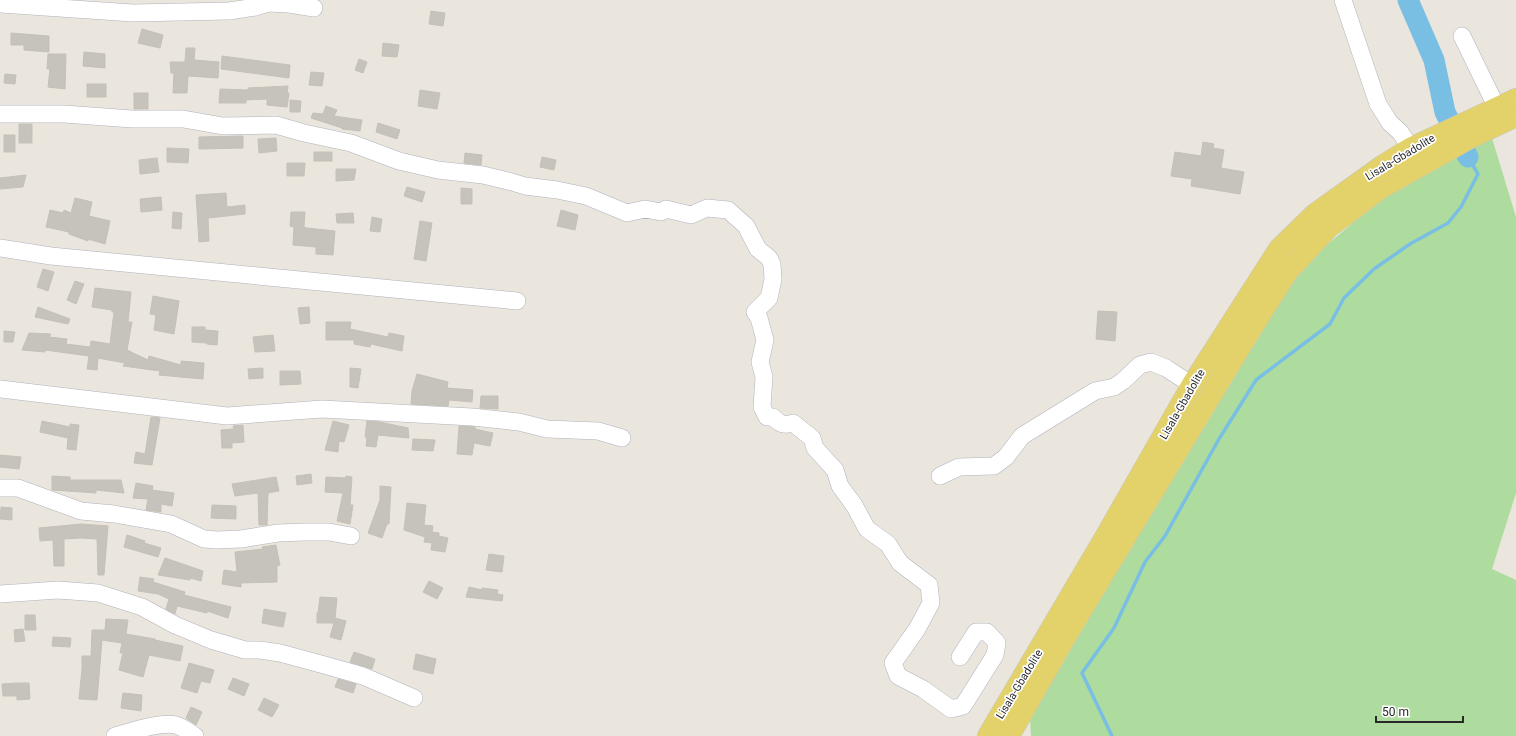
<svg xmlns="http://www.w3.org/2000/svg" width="1516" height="736" font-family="Roboto,sans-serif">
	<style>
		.green { fill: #aedc9e }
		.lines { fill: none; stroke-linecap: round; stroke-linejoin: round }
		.stream { stroke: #79bee3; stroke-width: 3.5 }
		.river { stroke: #79bee3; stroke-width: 21 }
		.building { fill: #c6c2bc; stroke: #c5c1b7 }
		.minor-casing { stroke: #b0b2bc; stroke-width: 18 }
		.major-casing { stroke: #c7c7c7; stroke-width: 22 }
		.minor { stroke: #fff; stroke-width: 17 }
		.major { stroke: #e3d169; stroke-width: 21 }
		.labels { text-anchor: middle; stroke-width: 3.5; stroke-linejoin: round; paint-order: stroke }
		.street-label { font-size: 11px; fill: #292929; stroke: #fff }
	</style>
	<rect width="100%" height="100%" fill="#eae6dd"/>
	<path class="green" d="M1492,138L1516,217V493L1492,569L1516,580V736H1031L1030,718L1293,274L1377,202L1449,160Z"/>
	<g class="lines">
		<path class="stream" d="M1112,736L1082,673L1114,628L1145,562L1165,536L1219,439L1256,380L1330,324L1344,298L1374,269L1410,244L1448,223L1461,207L1478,174L1468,157"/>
		<path class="river" d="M1408,0L1434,60L1445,112L1468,157"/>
	</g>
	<g class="building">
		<path d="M431,11L445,13L443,26L429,24Z"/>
		<path d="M142,29L163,35L160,48L138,43Z"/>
		<path d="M11,33L49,36V52L24,50V45H11Z"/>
		<path d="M383,43L399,45L397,57L382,56Z"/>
		<path d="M186,48H195L194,60L219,62L218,78L188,76L187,93H173L174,73H171L170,62H185Z"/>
		<path d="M84,52L105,54V68L83,66Z"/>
		<path d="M48,54H66L65,89L48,87L50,69H47Z"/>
		<path d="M222,56L290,65L289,78L221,69Z"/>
		<path d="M359,59L367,62L363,73L355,70Z"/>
		<path d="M311,72L324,73L322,86L309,85Z"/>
		<path d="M5,74L16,75L15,84L4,83Z"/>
		<rect x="87" y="84" width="19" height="13"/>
		<path d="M288,86L287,93H289L287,107L267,105V99L246,100V103H219L220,89L248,90V88Z"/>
		<path d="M420,90L440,93L437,109L418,106Z"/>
		<rect x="134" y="93" width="14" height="16"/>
		<path d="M290,100L301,101L300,112H290Z"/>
		<path d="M326,106L337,110L334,116L362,120L360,131L342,129V128L311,118L313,113L323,114Z"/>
		<path d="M378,123L400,130L397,139L376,132Z"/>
		<rect x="19" y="124" width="13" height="19"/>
		<rect x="4" y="135" width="11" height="17"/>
		<path d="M243,136V148L199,149V137Z"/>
		<path d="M276,138L277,151L259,153L258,139Z"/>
		<path d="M1203,142L1214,144L1213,148L1224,150L1221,168L1244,172L1240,194L1191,186L1192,179L1171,176L1175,152L1201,156Z"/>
		<path d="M167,148L189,149L188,163L167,162Z"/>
		<rect x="314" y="152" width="18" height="9"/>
		<path d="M465,153L482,155L481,165L464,163Z"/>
		<path d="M542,157L556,160L554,170L540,167Z"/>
		<path d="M157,158L159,172L140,174L139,160Z"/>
		<path d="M287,163H305L304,176H287Z"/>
		<path d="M336,169H356L354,180L336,181Z"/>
		<path d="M26,175L23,187L0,189V178Z"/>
		<path d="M407,187L425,192L422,202L404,196Z"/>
		<path d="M461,188L472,189V204H461Z"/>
		<path d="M226,193L227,207L245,205V214L208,218L209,241L199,242L196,195Z"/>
		<path d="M161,197L162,210L141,212L140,199Z"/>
		<path d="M75,198L92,202L89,216L110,221L105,244L88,239V241L69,234V232L46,227L50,210L63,213L64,210L71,213Z"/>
		<path d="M561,210L578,215L575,230L557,226Z"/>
		<path d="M173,212L182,213L181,229L172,228Z"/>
		<path d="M291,212H305L304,227L307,228L335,231L333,255L316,254V247L293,245L294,227L290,226Z"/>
		<path d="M353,213L354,223H337L336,214Z"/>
		<path d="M372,217L382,219L380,232L370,231Z"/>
		<path d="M420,221L432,223L426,261L414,259Z"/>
		<path d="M43,269L54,272L48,291L37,287Z"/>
		<path d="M75,281L84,284L76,304L67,300Z"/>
		<path d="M95,288L131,292L128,322H132L127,350L148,360L149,356L181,365V361L204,363L203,379L159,375L160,371L123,366L125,363L98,358L97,370L87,369L89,356L45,350V352L22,350L29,333L51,334L49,337L67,339L66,344L90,347L91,341L110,344L114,312H112V310L92,307Z"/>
		<path d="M153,296L179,301L174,334L154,330L156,315L150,314Z"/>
		<path d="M38,307L70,319L68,324L35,317Z"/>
		<path d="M309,307L310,323L300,324L298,308Z"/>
		<path d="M1098,311L1117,312L1115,341L1096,339Z"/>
		<path d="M326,322H351L350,329L388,337L389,333L404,336L402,351L371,344L370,347L354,344V340H326Z"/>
		<path d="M192,327H205V330L218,331L217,345L207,344V343L192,342Z"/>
		<path d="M4,331L15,332L13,342H4Z"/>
		<path d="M273,335L275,351L255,352L253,337Z"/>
		<path d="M263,368V378L249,379L248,369Z"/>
		<path d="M350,368L361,369L358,388L350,387Z"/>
		<path d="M280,371H300L301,384L280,385Z"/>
		<path d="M417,374L448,382L447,388L473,390L472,402L449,400L448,406L411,404L412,391Z"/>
		<path d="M481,396H498V409L480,408Z"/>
		<path d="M151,417L160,418L152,465L134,463L136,452L145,454Z"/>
		<path d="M42,421L70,427V424L79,425L76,450L67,449L68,438L40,432Z"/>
		<path d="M333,421L349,425L344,442L339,441L338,452L325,450Z"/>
		<path d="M367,421L380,422L408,428L409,438L378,435L376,447L366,446L367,438L365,437Z"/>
		<path d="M243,425L244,442L232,443V448H222L221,430L234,429L233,426Z"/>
		<path d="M459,426L475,427V429L493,433L490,446L474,443L472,455L457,454Z"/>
		<path d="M413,439L435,440L433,451L412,450Z"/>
		<path d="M0,455L21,457L19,469L0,467Z"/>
		<path d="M311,474L312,483L297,485L296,476Z"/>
		<path d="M52,476L70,477V480H121L124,493L96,490V493L52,490Z"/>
		<path d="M346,476L352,477L350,505H353L350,524L337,521L343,493L325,492L326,477L345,478Z"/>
		<path d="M276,477L279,491L268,493L267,525H259L258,493L235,496L232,484Z"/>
		<path d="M136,483L153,486L152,490L174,493L172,506L161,504V512L146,510L148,499L133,498Z"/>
		<path d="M380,486L391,487L389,524H387L382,538L368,533L380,500Z"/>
		<path d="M407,503L426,505L424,525L433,526L432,532L439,533V536L448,538L445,552L431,550L432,543L424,542L425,537L404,530Z"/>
		<path d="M212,505L236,506V519L211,518Z"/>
		<path d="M1,507L12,508V520L0,519Z"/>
		<path d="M81,524L108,526L104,575H98L97,539L80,538L64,539V566H54L53,540L40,541L39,528Z"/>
		<path d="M127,535L145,541L144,543L161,548L158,557L124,547Z"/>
		<path d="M276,545L280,565L277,566V582L241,583V587L222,584L224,570L237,572L235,552L263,549L262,547Z"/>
		<path d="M489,554L504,556L502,572L486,570Z"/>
		<path d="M165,558L203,571L201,581L190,578V580L158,575Z"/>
		<path d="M140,577L154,579L153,582L185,592L184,595L231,607L228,618L207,611V613L177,606L175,614L166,609L169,599L158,594L138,591Z"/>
		<path d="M429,581L443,588L437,599L423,592Z"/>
		<path d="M469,587L482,590V588L498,590L497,594L503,595L502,601L466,597Z"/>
		<path d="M320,597L337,598L335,618L346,621L341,640L330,637L334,623H317V613H318Z"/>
		<path d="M264,609L286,613L283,627L262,623Z"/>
		<path d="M25,615H35L36,630H25Z"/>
		<path d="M106,619L128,620L126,634L155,639V640L183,646L180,661L149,655L143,677L119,670L123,653H120L122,643L102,640L97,700L79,699L82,669V656H91L92,630H105Z"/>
		<path d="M23,629L25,641L15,642L14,630Z"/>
		<path d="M53,637L71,638L70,647L52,646Z"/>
		<path d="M354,652L375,659L372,669L350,662Z"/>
		<path d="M416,654L436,659L433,674L413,669Z"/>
		<path d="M189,663L214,670L210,683L201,681L197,693L181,688Z"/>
		<path d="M233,678L249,684L244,696L228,689Z"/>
		<path d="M338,679L356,684L353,693L335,687Z"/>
		<path d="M17,683H29L30,699L17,700V696H3L2,684Z"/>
		<path d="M123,693L142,695L141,711L121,708Z"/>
		<path d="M264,698L279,705L272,717L258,710Z"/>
		<path d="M191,707L202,712L196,725L186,718Z"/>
	</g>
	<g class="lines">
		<g class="minor-casing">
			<g id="minor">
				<path d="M1343,0L1378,104L1390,123L1400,132L1411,148"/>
				<path d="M0,4L133,13L229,11L256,7L269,3L289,4L314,8"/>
				<path d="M1462,36L1497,108"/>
				<path d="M0,114H64L132,119H183L223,126L276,125L304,133L351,143L399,161L438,170L483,175L512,182L525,186L557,190L586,196L627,213L645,209L661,212L666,209L691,215L707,208L728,210L746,226L758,249L769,258L772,264L773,279L769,298L755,312L759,318L765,340L760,362L764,377L762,407L767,417H773C780,424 784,426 793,423L812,438L815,448L835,470L840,486L854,505L867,529L888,544L900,563L929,585L931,603L917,629L893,663L898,676L923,689L951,709L963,706L995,655L997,643L987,632H976L960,657"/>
				<path d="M0,248L51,256L517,301"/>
				<path d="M0,389L227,416L322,409L472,417L519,422L547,429L598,431L622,438"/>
				<path d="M940,476L959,467L994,466L1006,457L1022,436L1095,391L1114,387L1123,381L1140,365L1151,362L1166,368L1192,385"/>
				<path d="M0,488H18L81,511L114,514L171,524L204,539L217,540L241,539L278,533L305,532H329L351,536"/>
				<path d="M0,594L58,590L98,593L142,607L175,625L211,640L245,650H260L280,653L328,666L363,676L414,698"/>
				<path d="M115,736C130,732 161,721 176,725C183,727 190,733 195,736"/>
			</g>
		</g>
		<g class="major-casing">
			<g id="major">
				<path d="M988,736L1107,534L1192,385L1279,249L1315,214L1382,166L1411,148L1516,99"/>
				<path d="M1009,736L1066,636L1245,339L1288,271L1329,227L1381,188L1470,138L1516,116"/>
			</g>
		</g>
		<use href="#minor" class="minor"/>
		<use href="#major" class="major"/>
	</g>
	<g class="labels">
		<g class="street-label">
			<text transform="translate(1400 157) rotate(-31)" y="4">Lisala-Gbadolite</text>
			<text transform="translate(1182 404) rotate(-60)" y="4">Lisala-Gbadolite</text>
			<text transform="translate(1019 684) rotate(-59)" y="4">Lisala-Gbadolite</text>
		</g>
	</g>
	<path d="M1376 716v6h87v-6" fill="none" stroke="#292929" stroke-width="2"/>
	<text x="1382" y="716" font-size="12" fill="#292929" stroke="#ffffff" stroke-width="3" paint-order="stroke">50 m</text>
</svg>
